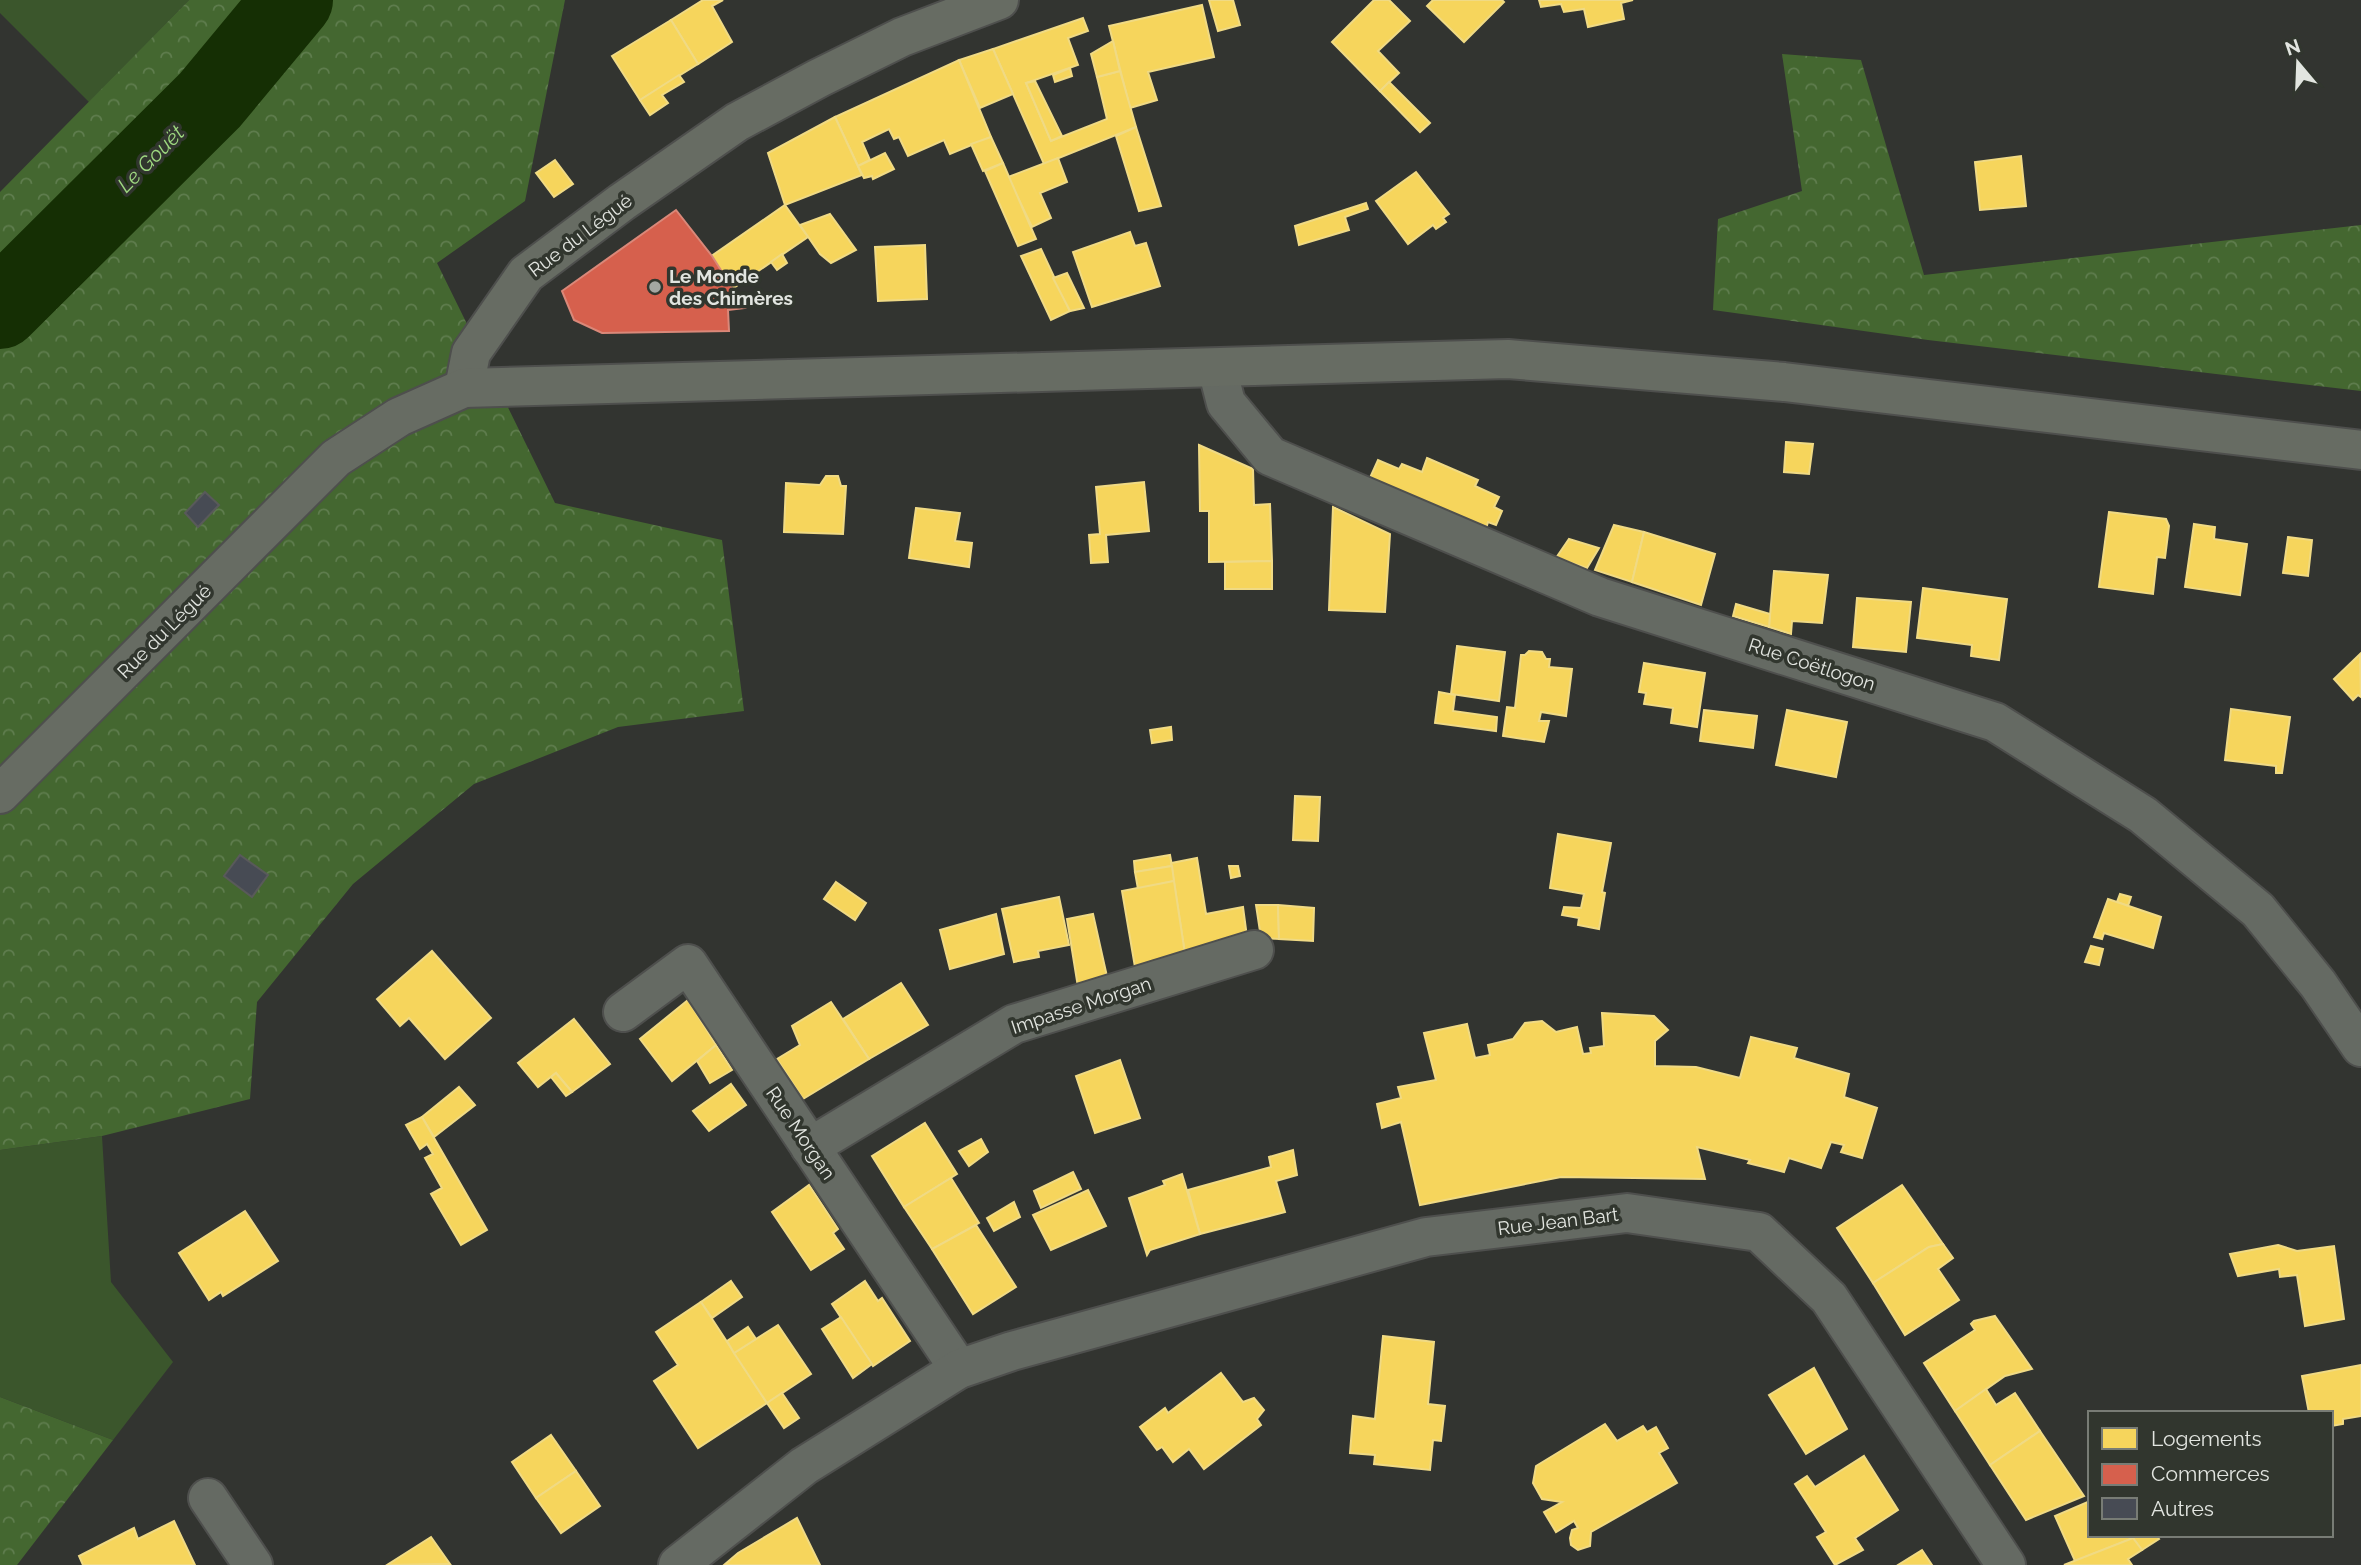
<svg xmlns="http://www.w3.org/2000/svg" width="2361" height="1565" font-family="Raleway,sans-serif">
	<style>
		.green { fill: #3b562c }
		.forest { fill: url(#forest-crowns) }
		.homes { fill: #f6d55c; stroke: #f0da84; stroke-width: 2 }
		.shops { fill: #d6604d; stroke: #da8879; stroke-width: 2 }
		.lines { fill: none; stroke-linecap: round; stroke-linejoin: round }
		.river { stroke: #152f04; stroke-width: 80 }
		.building { fill: #474b54; stroke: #595a5a; stroke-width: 2 }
		.street-casing { stroke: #4e4f4d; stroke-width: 42 }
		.secondary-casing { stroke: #4e4f4d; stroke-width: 42 }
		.street { stroke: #656a63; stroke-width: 38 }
		.secondary { stroke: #676c63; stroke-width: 38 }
		.poi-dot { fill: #a4a7a2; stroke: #31362e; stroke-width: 2.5 }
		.labels { text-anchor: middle; stroke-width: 7; stroke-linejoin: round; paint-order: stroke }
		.street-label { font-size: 19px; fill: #e2e5e0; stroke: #31362e }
		.poi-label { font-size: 19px; font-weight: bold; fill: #e2e5e0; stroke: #31362e; text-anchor: start }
		.water-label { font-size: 21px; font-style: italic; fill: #9ed880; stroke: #31362e }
	</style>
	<defs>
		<pattern id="forest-crowns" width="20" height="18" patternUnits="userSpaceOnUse" patternTransform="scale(1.75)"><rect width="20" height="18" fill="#446730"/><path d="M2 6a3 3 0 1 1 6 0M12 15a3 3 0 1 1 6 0" fill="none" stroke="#5f7d4e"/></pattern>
	</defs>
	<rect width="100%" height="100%" fill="#323430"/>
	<g class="green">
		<path d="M0,0H189L89,102L0,13Z"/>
		<path d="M102,1136L111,1282L173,1362L113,1440L0,1397V1150Z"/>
	</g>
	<g class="forest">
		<path d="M189,0H565L525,201L437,263L555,503L722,540L744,711L618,727L474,784L353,884L257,1002L250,1099L102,1136L0,1150V192Z"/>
		<path d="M1782,54L1861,60L1924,275L2361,225V391L1928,340L1713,310L1718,219L1802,191Z"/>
		<path d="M0,1397L113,1440L17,1565H0Z"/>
	</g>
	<g class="homes">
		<path d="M703,0H723L712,6L732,42L698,64L671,20Z"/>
		<path d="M1209,0H1233L1240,25L1218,31Z"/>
		<path d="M1374,0H1389L1410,21L1378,51L1399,73L1380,91L1332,42Z"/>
		<path d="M1433,0H1502L1504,2L1464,42L1427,6Z"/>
		<path d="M1539,0H1633L1621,3L1624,19L1588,27L1584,9L1564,12L1561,4L1541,7Z"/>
		<path d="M1202,5L1214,57L1148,72L1157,100L1130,108L1109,26Z"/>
		<path d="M1083,18L1088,31L1068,38L1078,65L1026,83L1051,141L1107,119L1097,77L1120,71L1136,127L1044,164L993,49Z"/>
		<path d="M671,20L698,64L640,100L612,56Z"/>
		<path d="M1113,41L1120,71L1097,77L1091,54Z"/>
		<path d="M993,49L1013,94L980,108L959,60Z"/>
		<path d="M959,60L991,137L950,154L944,140L908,156L899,137L894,139L889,129L862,142L870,160L858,166L835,117Z"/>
		<path d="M1070,68L1072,76L1055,82L1053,75Z"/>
		<path d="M679,75L684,82L662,95L668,103L650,115L640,100Z"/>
		<path d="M1035,81L1062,136L1051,141L1026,83Z"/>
		<path d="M1389,82L1430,123L1420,132L1380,91Z"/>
		<path d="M835,117L862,175L785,205L768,153Z"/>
		<path d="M1136,127L1161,206L1139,211L1116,136Z"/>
		<path d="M991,137L1003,163L983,171L971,144Z"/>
		<path d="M885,153L894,169L873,179L872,176L864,178L858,166Z"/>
		<path d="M2021,156L2026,206L1980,210L1975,162Z"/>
		<path d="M1058,158L1067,182L1040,193L1051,218L1032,227L1008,177Z"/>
		<path d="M555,160L573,184L554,197L536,173Z"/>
		<path d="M1003,163L1036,239L1018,246L985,171Z"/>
		<path d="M1416,172L1449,214L1443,218L1446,222L1436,229L1433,225L1408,244L1376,201Z"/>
		<path d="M1366,203L1368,209L1345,217L1349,230L1299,245L1295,226Z"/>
		<path d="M785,205L808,237L732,289L710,257Z"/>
		<path d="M830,214L856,250L831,263L820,254L800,225Z"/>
		<path d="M1130,232L1135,246L1146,243L1160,286L1092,307L1073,252Z"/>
		<path d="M925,245L927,299L878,301L875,247Z"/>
		<path d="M1041,249L1070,311L1051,320L1021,256Z"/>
		<path d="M782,254L787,263L777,270L771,262Z"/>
		<path d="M1067,273L1084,308L1070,311L1053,278Z"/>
		<path d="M1786,442L1813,444L1809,474L1784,472Z"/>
		<path d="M1199,445L1253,469L1254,505L1270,504L1272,561L1209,562V511H1200Z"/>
		<path d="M1427,458L1478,480L1475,486L1499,497L1494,507L1502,511L1496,525L1488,522L1486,529L1369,480L1378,460L1399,469L1402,464L1422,472Z"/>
		<path d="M826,476H838L841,486H846L843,534L784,532L786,483L820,485Z"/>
		<path d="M1144,482L1149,531L1106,535L1108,562L1091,563L1089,535L1100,534L1096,487Z"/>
		<path d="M1333,507L1390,534L1385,612L1329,610Z"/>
		<path d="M916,508L960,513L955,541L972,543L969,567L909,558Z"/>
		<path d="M2109,512L2166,519L2169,526L2165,558L2157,557L2153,594L2099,587Z"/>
		<path d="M2194,524L2215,527L2214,539L2247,544L2240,595L2185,587Z"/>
		<path d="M1614,525L1644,532L1632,582L1595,570Z"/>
		<path d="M1644,532L1715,554L1701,605L1632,582Z"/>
		<path d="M2288,537L2312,540L2308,576L2283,573Z"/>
		<path d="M1569,539L1599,548L1587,568L1556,558Z"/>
		<path d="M1272,561V589H1225V562Z"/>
		<path d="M1774,571L1828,575L1822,623L1792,621L1791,634L1769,627Z"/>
		<path d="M1923,588L2007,599L1999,660L1971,656L1972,645L1917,638Z"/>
		<path d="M1857,598L1911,602L1906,652L1853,647Z"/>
		<path d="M1736,604L1770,614L1769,627L1733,616Z"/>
		<path d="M1457,646L1505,652L1499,701L1451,694Z"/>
		<path d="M1529,651L1542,652L1546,659H1550L1549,667L1572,669L1566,716L1541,712L1539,721H1549L1544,742L1503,736L1507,707L1515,708L1521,655H1525Z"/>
		<path d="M2360,654L2361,697L2358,695L2353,700L2334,679Z"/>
		<path d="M1644,663L1705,673L1697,727L1671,723L1673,708L1644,704L1646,693L1639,692Z"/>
		<path d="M1439,692L1455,695L1453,711L1497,717L1496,731L1435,723Z"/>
		<path d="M2231,709L2290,717L2282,773H2276V766L2225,760Z"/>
		<path d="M1704,710L1757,716L1753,748L1700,741Z"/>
		<path d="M1787,710L1847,722L1836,777L1776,765Z"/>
		<path d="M1171,727L1172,740L1152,743L1150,730Z"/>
		<path d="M1295,796L1320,797L1318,841L1293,840Z"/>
		<path d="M1558,834L1611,843L1602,892L1605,893L1599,929L1578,925L1579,918L1562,915L1564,907L1581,908L1584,894L1550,888Z"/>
		<path d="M1170,855L1172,866L1135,872L1134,861Z"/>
		<path d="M1197,858L1206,914L1243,907L1247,937L1185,954L1171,863Z"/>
		<path d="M1172,866L1174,881L1138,889L1135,872Z"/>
		<path d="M1229,866H1238L1240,876L1231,878Z"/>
		<path d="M1174,881L1185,954L1136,973L1122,891Z"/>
		<path d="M836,882L866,903L855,920L824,899Z"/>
		<path d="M2120,894L2131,897L2128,906L2117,902Z"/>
		<path d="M1059,897L1069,945L1038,951L1039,957L1014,962L1002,909Z"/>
		<path d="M2108,899L2161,917L2153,948L2104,933L2102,939L2094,937Z"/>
		<path d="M1256,905H1278L1279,939L1261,938Z"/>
		<path d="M1278,905L1314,908L1313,941L1279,939Z"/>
		<path d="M996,914L1004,954L950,969L940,930Z"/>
		<path d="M1093,914L1108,981L1078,987L1067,919Z"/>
		<path d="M2091,946L2103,949L2099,965L2085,962Z"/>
		<path d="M432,951L491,1018L445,1059L409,1018L400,1026L377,999Z"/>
		<path d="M901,983L928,1025L869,1059L843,1019Z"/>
		<path d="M688,1000L716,1045L672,1081L640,1039Z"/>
		<path d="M831,1002L869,1059L803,1099L777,1059L800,1045L792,1026Z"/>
		<path d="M1602,1013L1654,1016L1668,1030L1655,1041V1066L1696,1067L1740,1078L1751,1037L1797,1048L1794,1058L1849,1074L1844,1097L1877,1108L1862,1158L1841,1152L1844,1145L1831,1142L1821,1168L1789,1158L1784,1172L1748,1163L1750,1160L1697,1147L1705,1179L1561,1177L1420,1205L1401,1122L1382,1128L1377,1104L1401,1098L1398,1087L1436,1080L1424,1033L1467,1024L1475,1058L1490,1055L1488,1045L1513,1039L1525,1023L1542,1021L1556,1032L1577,1027L1583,1054L1591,1053L1590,1048L1604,1046Z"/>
		<path d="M574,1019L610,1064L572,1092L556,1073L538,1087L518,1063Z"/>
		<path d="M716,1045L732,1070L710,1083L697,1061Z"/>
		<path d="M1120,1060L1140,1118L1095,1133L1076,1076Z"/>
		<path d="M556,1073L572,1092L566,1096L551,1077Z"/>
		<path d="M731,1084L746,1105L709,1131L693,1111Z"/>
		<path d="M459,1087L475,1105L434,1137L422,1117Z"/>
		<path d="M422,1117L487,1230L461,1245L431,1194L442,1188L425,1158L433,1154L427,1144L420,1149L406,1125Z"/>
		<path d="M925,1123L957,1174L904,1207L872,1156Z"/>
		<path d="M981,1139L988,1152L969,1166L959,1151Z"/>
		<path d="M1293,1150L1297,1175L1276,1181L1285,1212L1200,1234L1188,1190L1271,1167L1269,1157Z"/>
		<path d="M1073,1172L1081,1189L1041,1208L1034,1191Z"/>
		<path d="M1182,1174L1200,1234L1150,1250L1147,1255L1129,1198L1165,1185L1163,1181Z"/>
		<path d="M951,1178L979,1223L932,1249L904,1207Z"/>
		<path d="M809,1185L838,1229L833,1233L844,1249L811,1270L772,1212Z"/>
		<path d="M1902,1185L1943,1244L1929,1247L1873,1283L1837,1228Z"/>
		<path d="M1088,1190L1106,1226L1051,1250L1033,1215Z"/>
		<path d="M1014,1202L1020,1217L994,1231L987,1218Z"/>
		<path d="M245,1211L278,1261L223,1296L221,1292L209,1300L179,1253Z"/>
		<path d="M976,1225L1016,1287L973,1314L932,1249Z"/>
		<path d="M1943,1244L1953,1258L1938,1269L1959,1300L1905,1335L1873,1283L1929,1247Z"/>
		<path d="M2278,1245L2297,1251L2334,1246L2344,1319L2305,1326L2297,1275L2280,1277L2279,1269L2238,1276L2230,1254Z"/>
		<path d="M731,1281L742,1297L712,1318L701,1302Z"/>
		<path d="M865,1281L878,1301L882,1298L910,1341L873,1366L832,1304Z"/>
		<path d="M701,1302L767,1403L698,1448L654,1381L678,1365L656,1332Z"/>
		<path d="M1995,1316L2032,1369L2005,1376L1955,1411L1924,1363L1975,1330L1971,1324L1974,1321Z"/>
		<path d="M841,1317L872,1364L853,1378L822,1329Z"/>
		<path d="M778,1325L811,1374L767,1403L734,1353Z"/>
		<path d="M748,1327L756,1339L734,1353L727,1341Z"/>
		<path d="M1383,1336L1434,1342L1428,1404L1445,1406L1441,1441L1433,1440L1430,1470L1374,1464L1375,1455L1350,1453L1353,1416L1375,1419Z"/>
		<path d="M2361,1365V1416L2343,1419V1424L2331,1426V1413H2309L2302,1376Z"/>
		<path d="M1814,1368L1847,1429L1806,1454L1769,1395Z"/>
		<path d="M1221,1373L1243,1402L1254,1398L1264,1410L1257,1419L1261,1425L1204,1469L1189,1449L1173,1462L1162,1447L1157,1450L1140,1427L1165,1408L1168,1413Z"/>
		<path d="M1986,1389L1996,1405L2015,1393L2040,1431L1990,1465L1955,1411Z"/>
		<path d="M782,1393L799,1418L784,1428L767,1403Z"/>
		<path d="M1605,1424L1617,1441L1643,1426L1647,1432L1656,1427L1668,1448L1659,1453L1677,1483L1591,1532L1590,1546L1578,1550L1571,1545L1570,1538L1572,1530L1578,1528L1574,1521L1556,1532L1544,1512L1562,1502L1542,1499L1533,1483L1536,1466Z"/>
		<path d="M2040,1431L2084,1496L2026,1520L1990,1465Z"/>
		<path d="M551,1435L576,1471L536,1498L512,1462Z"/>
		<path d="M1864,1456L1898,1510L1855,1538L1863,1550L1835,1565L1817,1537L1826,1532L1795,1484L1807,1476L1815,1487Z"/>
		<path d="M576,1471L600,1506L561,1533L536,1498Z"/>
		<path d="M2090,1501V1535H2129L2131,1539L2075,1561L2055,1516Z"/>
		<path d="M797,1518L820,1565H724L738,1553Z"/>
		<path d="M174,1521L195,1565H83L79,1556L134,1528L138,1539Z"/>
		<path d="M2138,1535H2156L2159,1539L2142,1550L2133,1538Z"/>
		<path d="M431,1537L450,1564L387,1565Z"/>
		<path d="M2133,1538L2142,1550L2128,1559L2132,1565H2064Z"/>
		<path d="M1922,1550L1932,1565H1898Z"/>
	</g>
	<path class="shops" d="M676,210L712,256L745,308L728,310L729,331L602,333L574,320L562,291Z"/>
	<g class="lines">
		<path class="river" d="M0,309L210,100L293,0"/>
	</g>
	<g class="building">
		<path d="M205,492L219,505L198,527L185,513Z"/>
		<path d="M240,855L268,875L252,897L224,876Z"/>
	</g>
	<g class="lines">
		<g class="street-casing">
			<g id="street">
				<path d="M1217,368L1226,403L1270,456L1600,597L1995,722L2143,815L2258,910L2318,984L2361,1047"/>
				<path d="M623,1012L688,964L959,1369"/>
				<path d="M810,1147L1014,1024L1254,950"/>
				<path d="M208,1498L253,1565"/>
				<path d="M678,1565L804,1466L959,1369L1012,1351L1426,1237L1627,1213L1759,1232L1829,1298L2006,1565"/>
			</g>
		</g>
		<g class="secondary-casing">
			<g id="secondary">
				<path d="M464,388L471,353L526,274L622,202L737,122L819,78L902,37L999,0"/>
				<path d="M0,794L336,458L399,417L464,388L1508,359L1784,382L2361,450"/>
			</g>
		</g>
		<use href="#street" class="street"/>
		<use href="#secondary" class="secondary"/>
	</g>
	<circle class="poi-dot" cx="655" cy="287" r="7"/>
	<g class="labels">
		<g class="street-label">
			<text transform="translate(580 235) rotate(-37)" y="7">Rue du Légué</text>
			<text transform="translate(164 631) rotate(-45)" y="7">Rue du Légué</text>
			<text transform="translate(1812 664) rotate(18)" y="7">Rue Coëtlogon</text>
			<text transform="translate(1081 1005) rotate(-18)" y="7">Impasse Morgan</text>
			<text transform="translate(801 1133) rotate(56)" y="7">Rue Morgan</text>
			<text transform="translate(1558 1221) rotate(-7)" y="7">Rue Jean Bart</text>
		</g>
		<g class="poi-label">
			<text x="669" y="283">Le Monde<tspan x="669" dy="22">des Chimères</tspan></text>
		</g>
		<g class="water-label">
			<text transform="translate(151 159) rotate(-45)" y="7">Le Gouët</text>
		</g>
	</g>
	<rect x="2088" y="1411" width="245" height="126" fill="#31362e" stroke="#787c75" stroke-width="2"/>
	<rect x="2102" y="1428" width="35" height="21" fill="#f6d55c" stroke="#787c75" stroke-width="2"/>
	<text x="2151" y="1446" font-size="21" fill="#e2e5e0">Logements</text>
	<rect x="2102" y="1464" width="35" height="21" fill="#d6604d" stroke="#787c75" stroke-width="2"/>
	<text x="2151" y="1481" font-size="21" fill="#e2e5e0">Commerces</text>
	<rect x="2102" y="1498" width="35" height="21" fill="#474b54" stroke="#787c75" stroke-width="2"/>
	<text x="2151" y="1516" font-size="21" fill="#e2e5e0">Autres</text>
	<g transform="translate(2298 63) rotate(341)" stroke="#31362e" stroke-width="5" paint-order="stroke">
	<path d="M0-5L12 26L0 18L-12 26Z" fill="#e2e5e0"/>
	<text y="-10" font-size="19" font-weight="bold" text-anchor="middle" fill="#e2e5e0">N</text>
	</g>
</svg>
